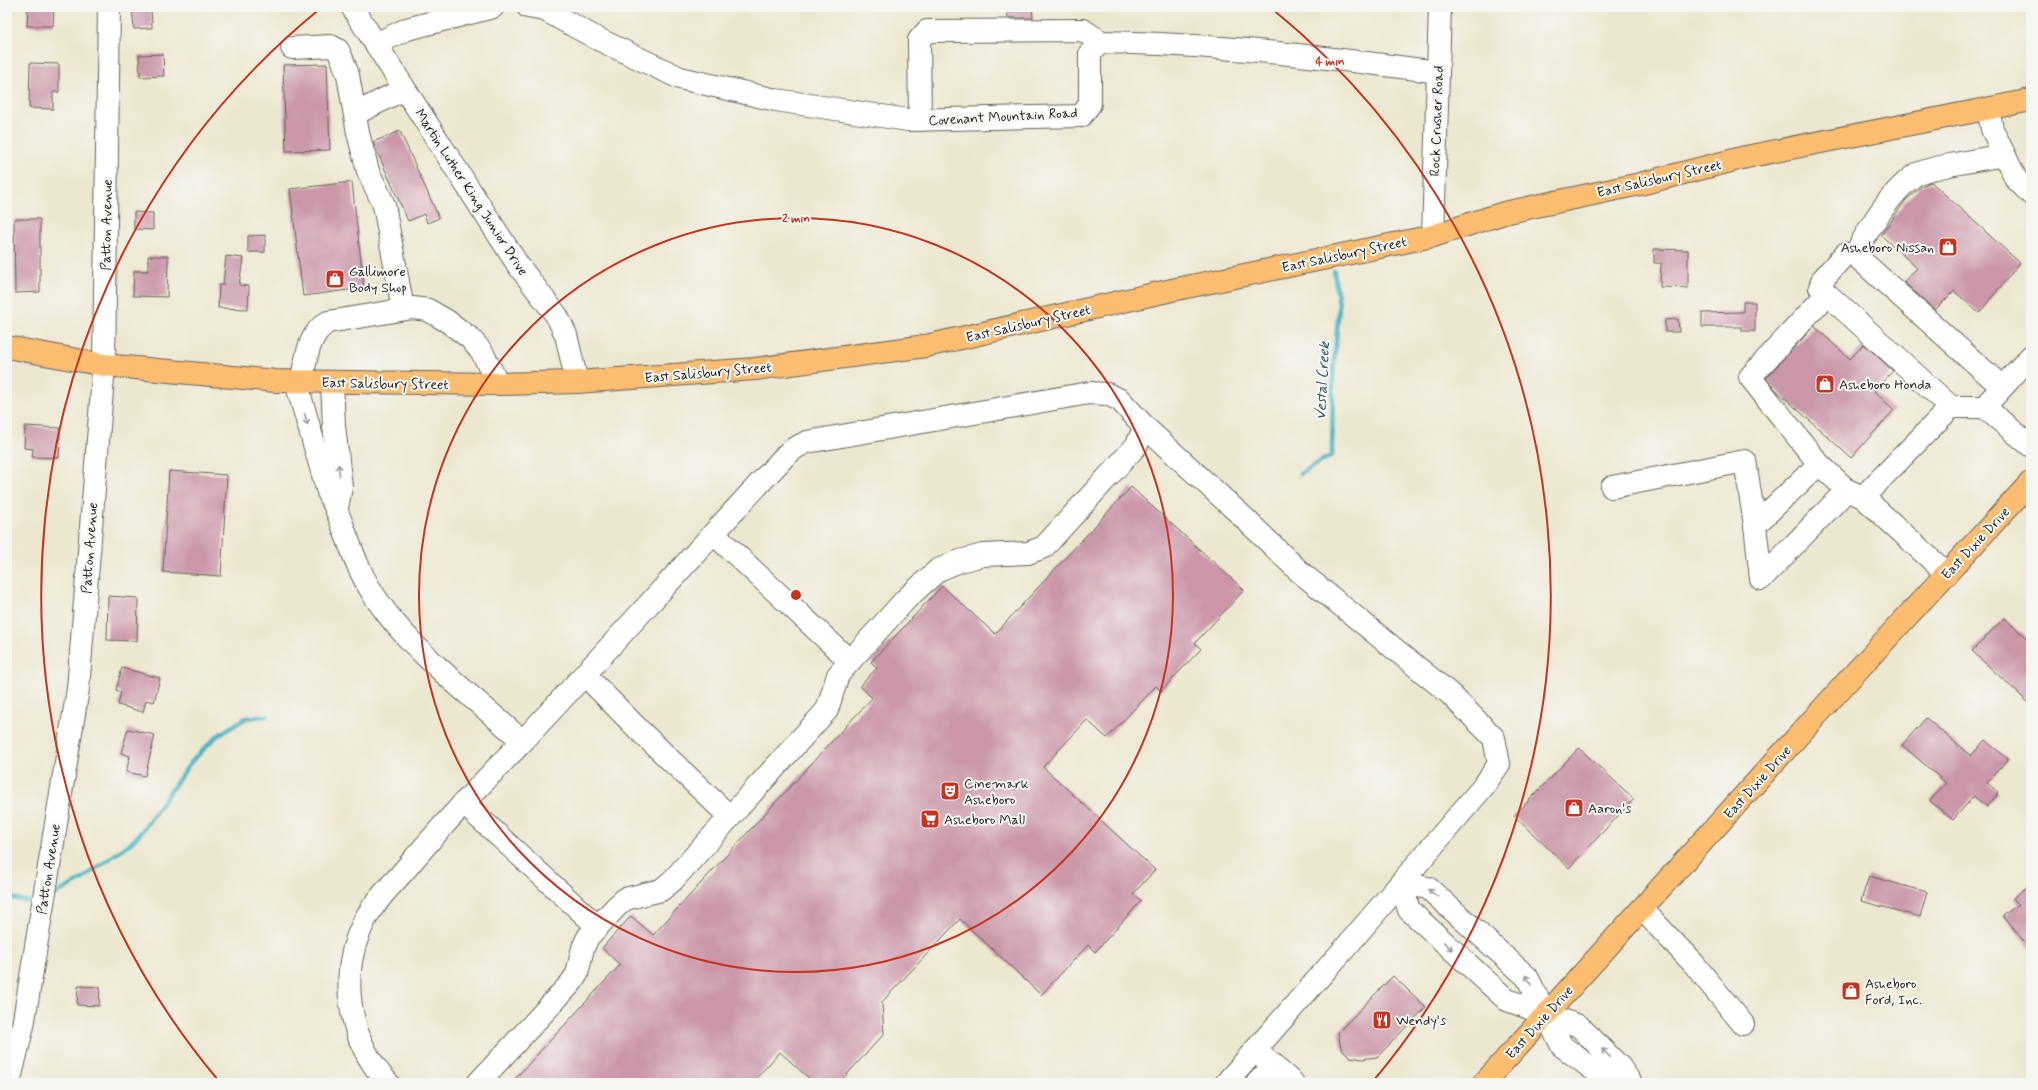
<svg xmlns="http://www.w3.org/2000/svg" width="2038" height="1090" font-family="Mynerve,sans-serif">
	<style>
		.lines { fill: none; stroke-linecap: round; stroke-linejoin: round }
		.stream { stroke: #46b3c3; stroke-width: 4.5 }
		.building { fill: #ca96a8 }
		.minor-casing { stroke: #65635b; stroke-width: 24 }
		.major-casing { stroke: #65635b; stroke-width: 24 }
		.minor { stroke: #fff; stroke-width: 22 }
		.major { stroke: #fcbd6f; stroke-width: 22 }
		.oneway { stroke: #999 }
		.ring { fill: none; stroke: #c8321e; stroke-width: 2 }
		.labels { text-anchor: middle; stroke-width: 4; stroke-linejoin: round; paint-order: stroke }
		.street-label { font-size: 14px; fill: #1c1c1c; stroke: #f6f6f2 }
		.poi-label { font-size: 14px; fill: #1c1c1c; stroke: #f6f6f2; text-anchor: start }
		.water-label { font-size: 15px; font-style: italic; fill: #2d585f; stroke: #f6f6f2 }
		.centre { fill: #c8321e; stroke: #f6f6f2; stroke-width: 2 }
		.ring-label { font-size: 12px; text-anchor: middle; font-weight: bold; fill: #c8321e; stroke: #f6f6f2; stroke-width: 4; stroke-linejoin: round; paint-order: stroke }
	</style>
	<rect width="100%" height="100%" fill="#f6f6f2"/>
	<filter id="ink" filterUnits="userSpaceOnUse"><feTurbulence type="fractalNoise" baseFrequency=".025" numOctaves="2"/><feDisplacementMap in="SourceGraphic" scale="8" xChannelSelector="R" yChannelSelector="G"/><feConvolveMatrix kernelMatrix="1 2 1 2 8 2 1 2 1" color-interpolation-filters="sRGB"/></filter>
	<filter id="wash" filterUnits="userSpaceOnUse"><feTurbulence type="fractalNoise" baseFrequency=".012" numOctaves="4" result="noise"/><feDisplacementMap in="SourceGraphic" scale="16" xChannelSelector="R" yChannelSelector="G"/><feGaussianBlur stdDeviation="0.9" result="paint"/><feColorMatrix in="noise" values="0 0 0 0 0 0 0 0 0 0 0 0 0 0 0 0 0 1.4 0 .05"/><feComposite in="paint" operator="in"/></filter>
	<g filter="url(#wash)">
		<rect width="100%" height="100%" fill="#ece7cf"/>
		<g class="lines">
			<g class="stream">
				<path d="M1300,474L1332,455L1333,377L1339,306L1334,271"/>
				<path d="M52,896L81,880L132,842L142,831L191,762L217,736L246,718L267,716"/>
				<path d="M7,897L30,902H38"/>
			</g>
		</g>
		<g id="blocks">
			<g class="building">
				<path d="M28,7H54L53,26H27Z"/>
				<path d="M132,7H151L152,28L134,29Z"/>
				<path d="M1007,7H1032L1033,18H1008Z"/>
				<path d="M163,54L164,76L140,77L139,55Z"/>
				<path d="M30,63L59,64V92H53V109L29,108Z"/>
				<path d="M327,64L330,150L286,151L283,65Z"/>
				<path d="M400,131L439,218L427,223L424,214L408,221L375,147L373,142Z"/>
				<path d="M352,182L364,288L303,296L290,189Z"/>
				<path d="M1931,182L2020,263L1979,313L1954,291L1935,310L1904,282L1917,268L1881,235L1906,200L1922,186Z"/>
				<path d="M134,212L153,213V230L134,229Z"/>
				<path d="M14,219H40V292L15,293Z"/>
				<path d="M265,235V252H248V236Z"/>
				<path d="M1654,249L1688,250V288L1660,287L1661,263H1654Z"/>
				<path d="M148,256H168L167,297L133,296L134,271H148Z"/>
				<path d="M226,256L243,258L239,285L249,286L248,309L218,308L219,285H223Z"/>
				<path d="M1743,302H1755V331H1742V327H1702V313L1743,312Z"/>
				<path d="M1678,319L1679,332H1665V320Z"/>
				<path d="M1814,326L1850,359L1864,344L1893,371L1874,391L1894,410L1851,458L1776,390L1766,378Z"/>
				<path d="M25,426L60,428L59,458L32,457L33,449L24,448Z"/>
				<path d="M169,471L227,475L221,576L163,572Z"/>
				<path d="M1131,487L1244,590L1195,643L1201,649L1161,691L1156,686L1107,738L1087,720L1043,767L1155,870L1133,894L1141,901L1095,952L1088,945L1041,995L960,919L882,1002L884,1034L839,1083H814L780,1052L752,1083H511L620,965L602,948L631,916L653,935L872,698L860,686L877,668L871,662L942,586L995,634Z"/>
				<path d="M108,596L138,598L137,641L107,640Z"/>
				<path d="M2004,618L2031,642V705L1972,651Z"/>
				<path d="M122,668L160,678L154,702L146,700L143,712L118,705L121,692L116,690Z"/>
				<path d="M1926,718L1971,756L1985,740L2008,759L1987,783L1999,793L1987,807L1974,796L1953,820L1930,801L1946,783L1902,745Z"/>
				<path d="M128,729L155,735L145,776L126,772L130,756L121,753Z"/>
				<path d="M1579,748L1634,799L1569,868L1514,816Z"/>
				<path d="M1869,876L1927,892L1920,917L1861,901Z"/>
				<path d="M2031,885V950L2003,916L2018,904L2013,898Z"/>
				<path d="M1393,976L1426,1007L1377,1057L1362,1059L1350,1057L1341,1048L1338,1032Z"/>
				<path d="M78,986L100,987L99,1006L77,1005Z"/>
			</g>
		</g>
	</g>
	<g filter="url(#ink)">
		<use href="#blocks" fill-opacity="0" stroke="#65635b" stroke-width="1"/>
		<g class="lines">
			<g class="minor-casing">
				<g id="minor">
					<path d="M352,7L518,265L557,316L566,335L577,382"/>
					<path d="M528,7L545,10L596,38L680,78L776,100L908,120L1081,116L1090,104V53L1101,42C1213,44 1326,57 1438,72"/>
					<path d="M376,44L407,29L493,7"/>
					<path d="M292,48L331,46L338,50L343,61L348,75L358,133L368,171L384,205L403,309"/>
					<path d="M1988,109L1992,129L2016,179L2031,194"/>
					<path d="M355,114L404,89"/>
					<path d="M920,120L919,40L927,31L1083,30L1101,42"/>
					<path d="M1433,236L1440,7"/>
					<path d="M1855,255C1869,228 1889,193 1915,175C1925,168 1988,158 2004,155"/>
					<path d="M1827,294L1820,287L1823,279L1845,254L1855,255L2002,387"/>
					<path d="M2031,356L1984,407L2031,446"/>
					<path d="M296,382L328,492C345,524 352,561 372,592C407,649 473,696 522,741"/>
					<path d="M301,382C306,361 308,333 328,322L413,308L428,310L447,321L470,338L482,352L498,384"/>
					<path d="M332,383L334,426L341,487L337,508"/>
					<path d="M1819,464L1755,525L1761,579L1847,490"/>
					<path d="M1612,487L1745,461L1755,525"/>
					<path d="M1863,497L1847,490L1819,464L1750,377L1827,294L1951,407H1984"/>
					<path d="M714,534L850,661L907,598L938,570L960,561L983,555L1028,553L1044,547L1136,446L1145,427"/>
					<path d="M1947,574L1863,497L1951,407"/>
					<path d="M463,803L598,927"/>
					<path d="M730,817L827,710L838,675L850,661"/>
					<path d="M1642,909L1694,964L1743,1024"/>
					<path d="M1255,1050L1293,1083"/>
					<path d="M9,1083L23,1026L78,689L104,365L109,7"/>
					<path d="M388,1083C347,1039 337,972 366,918C376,899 395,882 409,865C444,823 482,783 521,743C610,648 697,550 786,455L795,448L807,442L1089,393L1107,394L1120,400L1145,427L1241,515L1300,572L1450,694L1494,738L1499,764L1483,787L1346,947L1226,1083"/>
					<path d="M478,1083L571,983L577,974L583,948L588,937L616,907L625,899L661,890L672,881L730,817L640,731L585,675"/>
					<path d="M1257,1083L1274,1065"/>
					<path d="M1611,1083L1562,1046L1527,977L1428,888L1401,883L1409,910L1507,1000L1579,1026L1620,1067L1631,1083"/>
				</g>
			</g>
			<g class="major-casing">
				<g id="major">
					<path d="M7,347L104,365L276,381L498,384L577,382L755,369L926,346L1172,290L1433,236L1504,213L1640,184L1746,157L2031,100"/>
					<path d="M1484,1083L1854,674L2031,482"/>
				</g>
			</g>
			<use href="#minor" class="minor"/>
			<use href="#major" class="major"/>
		</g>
		<defs><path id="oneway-shaft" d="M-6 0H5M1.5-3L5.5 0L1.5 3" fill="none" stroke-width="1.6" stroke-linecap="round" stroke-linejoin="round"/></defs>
		<g class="oneway">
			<use href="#oneway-shaft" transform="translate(306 419) rotate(74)"/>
			<use href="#oneway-shaft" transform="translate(339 470) rotate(-95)"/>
			<use href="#oneway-shaft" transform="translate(1433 893) rotate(-141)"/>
			<use href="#oneway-shaft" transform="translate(1448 946) rotate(43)"/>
			<use href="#oneway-shaft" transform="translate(1528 980) rotate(-122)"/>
			<use href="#oneway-shaft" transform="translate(1606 1053) rotate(-135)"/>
		</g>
	</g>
	<g class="ring">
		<circle cx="796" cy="595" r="377"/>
		<path d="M218 1080A755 755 0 0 1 321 8M1271 8A755 755 0 0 1 1374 1080"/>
	</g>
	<defs>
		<g id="shop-square" transform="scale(1)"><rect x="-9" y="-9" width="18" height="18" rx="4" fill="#c8321e" stroke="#f6f6f2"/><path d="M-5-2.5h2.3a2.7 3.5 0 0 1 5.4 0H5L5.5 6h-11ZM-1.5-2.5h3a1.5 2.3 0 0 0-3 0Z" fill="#fff"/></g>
		<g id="theatre-square" transform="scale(1)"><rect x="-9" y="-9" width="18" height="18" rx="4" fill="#c8321e" stroke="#f6f6f2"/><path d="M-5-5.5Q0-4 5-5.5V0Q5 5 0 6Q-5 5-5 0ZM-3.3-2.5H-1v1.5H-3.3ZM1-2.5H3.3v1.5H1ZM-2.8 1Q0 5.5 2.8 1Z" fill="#fff"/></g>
		<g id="supermarket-square" transform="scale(1)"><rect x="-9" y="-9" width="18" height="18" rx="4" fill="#c8321e" stroke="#f6f6f2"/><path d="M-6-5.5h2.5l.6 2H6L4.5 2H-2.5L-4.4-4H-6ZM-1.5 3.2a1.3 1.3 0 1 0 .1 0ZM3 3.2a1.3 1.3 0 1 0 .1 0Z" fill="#fff"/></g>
		<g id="restaurant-square" transform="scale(1)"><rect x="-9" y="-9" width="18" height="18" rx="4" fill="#c8321e" stroke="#f6f6f2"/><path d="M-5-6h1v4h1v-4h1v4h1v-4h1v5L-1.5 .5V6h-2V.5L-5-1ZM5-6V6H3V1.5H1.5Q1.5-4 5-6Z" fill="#fff"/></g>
	</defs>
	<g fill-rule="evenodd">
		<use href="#shop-square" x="1948" y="247"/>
		<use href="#shop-square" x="335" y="279"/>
		<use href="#shop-square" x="1825" y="384"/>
		<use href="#theatre-square" x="950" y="791"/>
		<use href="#shop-square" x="1574" y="808"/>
		<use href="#supermarket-square" x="930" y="819"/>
		<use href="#shop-square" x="1851" y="991"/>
		<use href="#restaurant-square" x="1382" y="1020"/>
	</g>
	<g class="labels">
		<g class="street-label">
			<text transform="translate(1003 116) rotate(-3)" y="5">Covenant Mountain Road</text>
			<text transform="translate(1436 121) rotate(-88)" y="5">Rock Crusher Road</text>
			<text transform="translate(1659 178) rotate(-13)" y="5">East Salisbury Street</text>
			<text transform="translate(472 192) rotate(57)" y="5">Martin Luther King Junior Drive</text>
			<text transform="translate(106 225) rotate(-89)" y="5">Patton Avenue</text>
			<text transform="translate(1344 254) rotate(-12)" y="5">East Salisbury Street</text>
			<text transform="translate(1028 323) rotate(-13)" y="5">East Salisbury Street</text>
			<text transform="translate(708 372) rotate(-5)" y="5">East Salisbury Street</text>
			<text transform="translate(385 383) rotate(1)" y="5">East Salisbury Street</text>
			<text transform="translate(1975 543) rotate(-47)" y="5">East Dixie Drive</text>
			<text transform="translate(89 548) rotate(-86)" y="5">Patton Avenue</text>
			<text transform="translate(1757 782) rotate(-48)" y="5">East Dixie Drive</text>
			<text transform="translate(48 869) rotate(-81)" y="5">Patton Avenue</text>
			<text transform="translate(1539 1022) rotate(-48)" y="5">East Dixie Drive</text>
		</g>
		<g class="poi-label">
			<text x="1934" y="252" text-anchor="end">Asheboro Nissan</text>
			<text x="349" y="276">Gallimore<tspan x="349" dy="16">Body Shop</tspan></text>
			<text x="1839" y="389">Asheboro Honda</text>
			<text x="964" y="788">Cinemark<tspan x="964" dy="16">Asheboro</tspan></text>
			<text x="1588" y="813">Aaron's</text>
			<text x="944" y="824">Asheboro Mall</text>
			<text x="1865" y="988">Asheboro<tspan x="1865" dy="16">Ford, Inc.</tspan></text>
			<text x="1396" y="1025">Wendy's</text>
		</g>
		<g class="water-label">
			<text transform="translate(1322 381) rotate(-87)" y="5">Vestal Creek</text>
		</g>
	</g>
	<circle cx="796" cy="595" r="6" class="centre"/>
	<g class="ring-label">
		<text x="1330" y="65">4 min</text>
		<text x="796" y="222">2 min</text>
	</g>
	<rect width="2038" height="1090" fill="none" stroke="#f6f6f2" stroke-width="24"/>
</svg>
